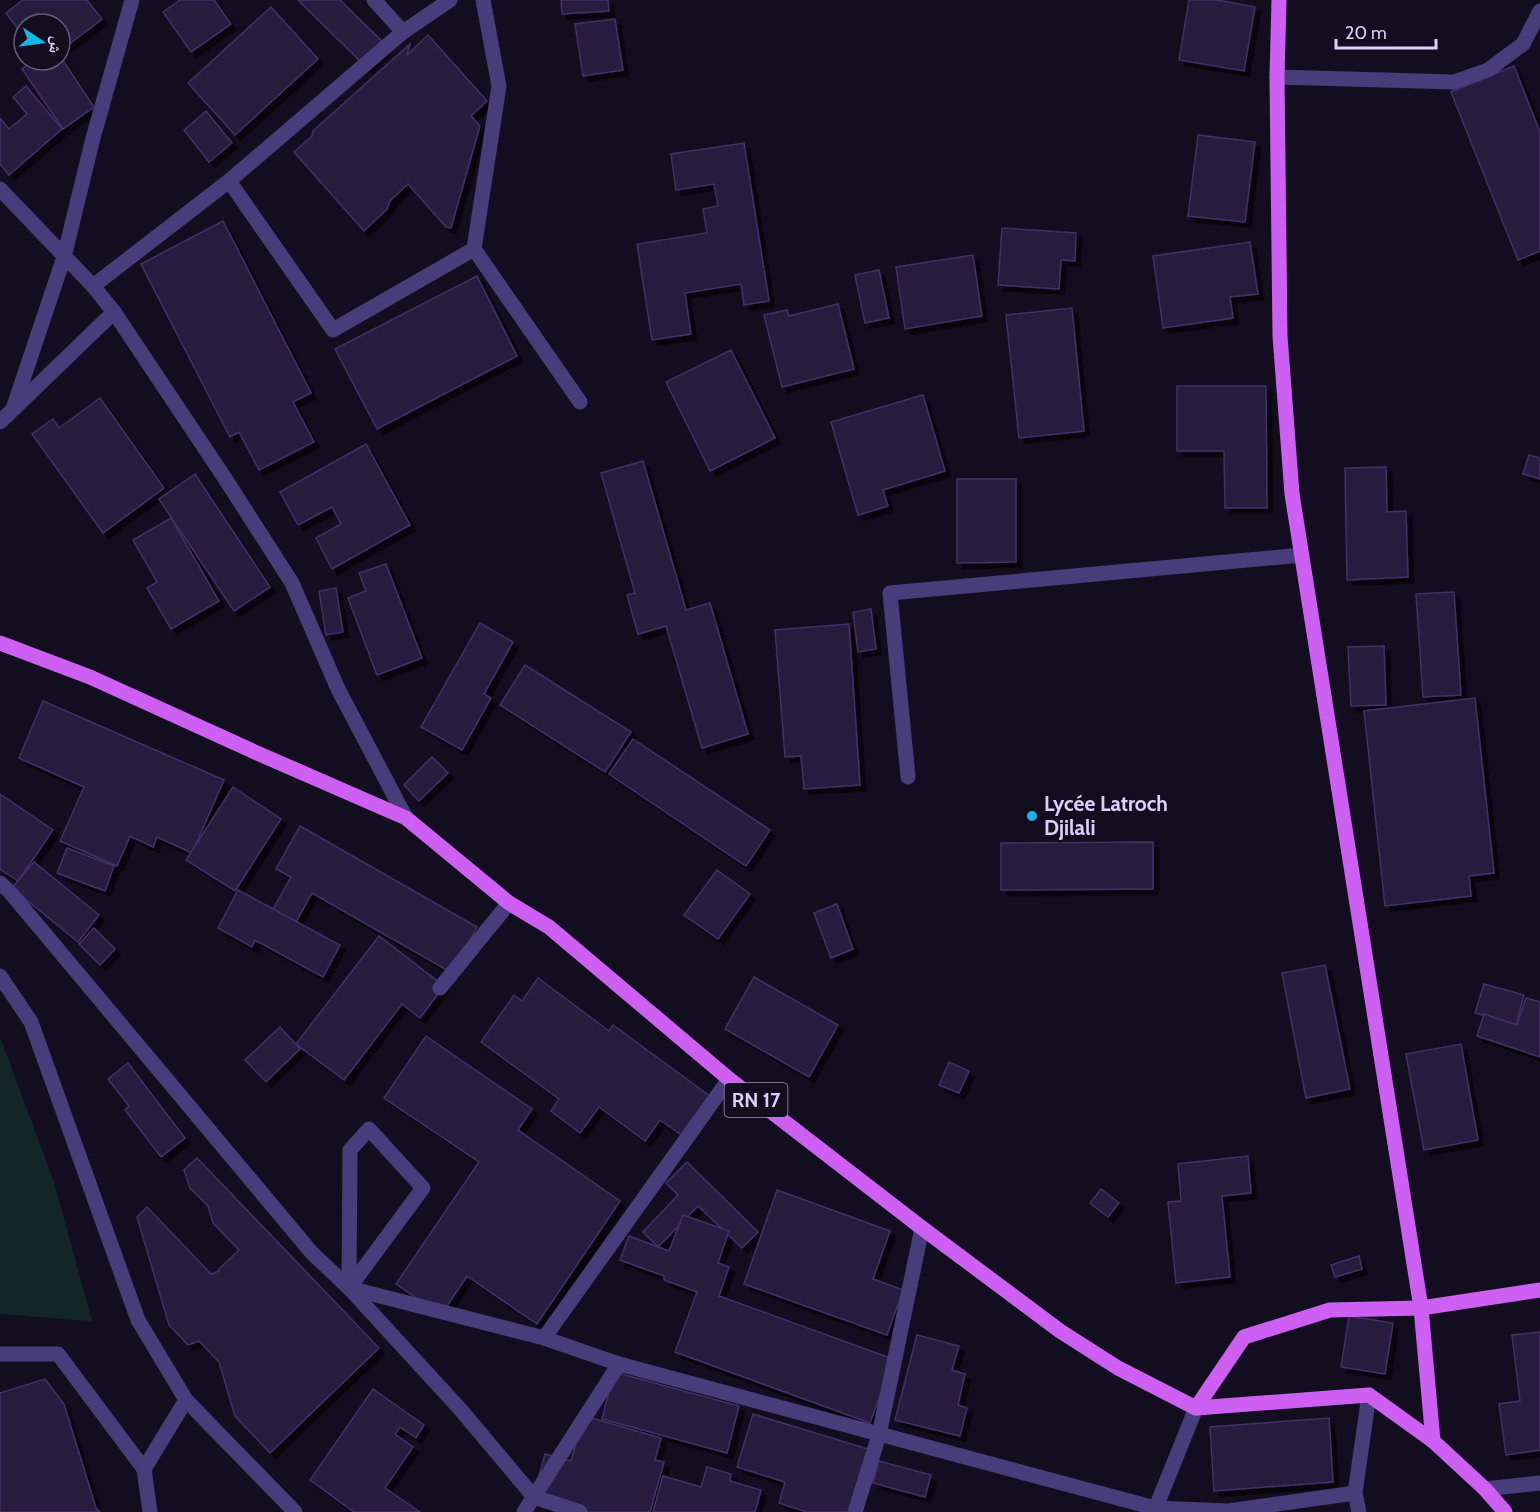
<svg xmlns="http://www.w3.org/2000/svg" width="1540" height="1512" font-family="Cabin,'Noto Naskh Arabic',sans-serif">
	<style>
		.green { fill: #122628 }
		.building { fill: #271c3e; stroke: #423068; stroke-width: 1.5; filter: url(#shadow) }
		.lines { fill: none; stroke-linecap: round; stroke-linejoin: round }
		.minor { stroke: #473d7a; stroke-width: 15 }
		.major { stroke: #cd60f2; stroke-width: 15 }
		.poi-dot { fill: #13b6e4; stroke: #130e1f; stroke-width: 2 }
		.labels { text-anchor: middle; stroke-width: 5; stroke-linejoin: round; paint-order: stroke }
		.shield { fill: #130e1f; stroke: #9e96b9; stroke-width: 1.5 }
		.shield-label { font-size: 20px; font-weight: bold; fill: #dad0fb }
		.poi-label { font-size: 21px; font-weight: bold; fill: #dad0fb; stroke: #130e1f; text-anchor: start }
	</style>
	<defs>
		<filter id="shadow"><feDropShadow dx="5.5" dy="5.5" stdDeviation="0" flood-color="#0009"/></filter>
	</defs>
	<rect width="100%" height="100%" fill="#130e1f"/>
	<path class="green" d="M0,1037L54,1182L92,1321L0,1314Z"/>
	<g class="building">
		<path d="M23,0H87L102,19L60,51V24H24V37L6,13Z"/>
		<path d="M180,0H214L231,24L191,52L163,12Z"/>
		<path d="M298,0H340L387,46L367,68Z"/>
		<path d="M561,0H608L609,11L562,14Z"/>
		<path d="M1189,0H1217L1255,7L1244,71L1179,60Z"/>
		<path d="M271,7L318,59L235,135L188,83Z"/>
		<path d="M615,19L623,70L583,76L575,24Z"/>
		<path d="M428,35L487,101L471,116L480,126L451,228L446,227L408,184L390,201L387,209L364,231L294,152L312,136L313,131L410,44L407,55Z"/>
		<path d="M60,56L94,107L63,129L22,69L35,60H60Z"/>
		<path d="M1514,66L1540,132V251L1518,260L1451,92Z"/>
		<path d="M26,86L62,129L9,175L0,164V118L9,129L27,114L13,97Z"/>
		<path d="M206,111L232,143L209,162L184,130Z"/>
		<path d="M1198,135L1255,142L1245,222L1188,216Z"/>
		<path d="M744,143L769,301L744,305L741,284L685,293L691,334L652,340L637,244L707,233L703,209L718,206L714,184L676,190L671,154Z"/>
		<path d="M223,221L311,393L293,402L314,442L259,470L239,432L230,437L141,264Z"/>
		<path d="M1002,228L1076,233L1075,261L1061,260L1059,289L998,285Z"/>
		<path d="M1250,242L1258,294L1230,297L1233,318L1163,328L1153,256Z"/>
		<path d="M973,255L982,316L905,329L896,267Z"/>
		<path d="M879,270L889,318L865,323L855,275Z"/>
		<path d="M477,276L517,356L377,429L335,349Z"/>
		<path d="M838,304L854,369L782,387L764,315L787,310L789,316Z"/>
		<path d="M1072,308L1084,431L1019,438L1006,315Z"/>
		<path d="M731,350L775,438L710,471L666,382Z"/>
		<path d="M1177,386H1266L1267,508H1225L1224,451H1177Z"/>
		<path d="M923,395L945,471L883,490L888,506L858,515L831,422Z"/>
		<path d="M100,398L164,488L103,533L32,434L53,419L59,428Z"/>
		<path d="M366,444L410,525L332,569L316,538L341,524L332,507L298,525L280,492Z"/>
		<path d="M1529,455L1540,458V479L1523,474Z"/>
		<path d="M643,461L686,610L710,603L748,734L702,748L666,626L638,634L627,595L635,593L601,473Z"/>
		<path d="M1386,467L1387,512L1406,511L1408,577L1347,580L1345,468Z"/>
		<path d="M195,474L270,587L234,611L159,499Z"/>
		<path d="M957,479H1016V562L957,563Z"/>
		<path d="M171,518L219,601L171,629L147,588L157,582L133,540Z"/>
		<path d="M386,564L422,658L377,675L348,598L366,591L359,573Z"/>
		<path d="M336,588L343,632L326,635L319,591Z"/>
		<path d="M1454,592L1461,695L1423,697L1416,594Z"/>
		<path d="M871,609L876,649L858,652L853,612Z"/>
		<path d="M480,623L513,642L484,694L491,698L462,750L421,727Z"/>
		<path d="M849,624L860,785L804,789L801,756L785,757L775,630Z"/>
		<path d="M1384,646L1386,705L1351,706L1348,647Z"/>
		<path d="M525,665L631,732L605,772L500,705Z"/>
		<path d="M1475,698L1494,873L1469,876L1471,896L1385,906L1364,711Z"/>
		<path d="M43,701L224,780L192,853L157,837L153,847L130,836L117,866L60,841L84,787L19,758Z"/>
		<path d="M633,739L770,830L746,866L609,774Z"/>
		<path d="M432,757L448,773L419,801L404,785Z"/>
		<path d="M233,787L281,819L235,891L186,860Z"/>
		<path d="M0,794L53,830L18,881L0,869Z"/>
		<path d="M300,826L477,927L452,973L312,893L295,924L272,911L291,877L276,869Z"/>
		<path d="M1153,842V889L1001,890V843Z"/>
		<path d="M67,848L114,866L105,891L57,873Z"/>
		<path d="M34,862L99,915L78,942L12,888Z"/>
		<path d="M717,870L750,894L718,939L684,915Z"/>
		<path d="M238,890L340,945L323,977L255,940L252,947L218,928Z"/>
		<path d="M837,904L853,949L831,958L814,913Z"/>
		<path d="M94,928L115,949L100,965L79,944Z"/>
		<path d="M379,936L444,986L420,1018L402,1004L344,1080L296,1044Z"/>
		<path d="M1325,965L1350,1089L1306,1098L1282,973Z"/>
		<path d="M754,977L838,1025L809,1077L725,1029Z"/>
		<path d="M538,978L609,1031L613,1025L711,1097L683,1136L660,1120L645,1141L599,1107L580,1133L551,1111L559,1099L481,1042L514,995L522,1001Z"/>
		<path d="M1484,984L1524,995L1516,1025L1475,1013Z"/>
		<path d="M1526,998L1540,1002V1057L1477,1036L1484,1014L1517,1025Z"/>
		<path d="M280,1027L300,1049L266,1082L245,1060Z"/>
		<path d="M426,1036L532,1109L518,1130L620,1201L537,1324L467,1276L441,1315L396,1284L479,1162L384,1098Z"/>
		<path d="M1461,1044L1478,1140L1424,1150L1406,1054Z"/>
		<path d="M949,1062L969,1071L959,1093L939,1085Z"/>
		<path d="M128,1063L185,1138L161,1157L125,1110L129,1106L108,1079Z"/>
		<path d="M1248,1156L1251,1193L1222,1196L1230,1277L1176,1283L1168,1202L1181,1201L1178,1164Z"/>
		<path d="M197,1158L379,1348L270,1453L235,1416L219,1362L199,1341L188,1345L169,1325L137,1217L147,1207L211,1274L219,1271L218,1270L239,1250L213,1223L208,1206L190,1188L184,1170Z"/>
		<path d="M687,1162L758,1232L742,1248L698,1206L658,1247L643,1232L678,1195L666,1183Z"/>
		<path d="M1101,1189L1119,1203L1108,1217L1090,1203Z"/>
		<path d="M777,1190L890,1231L873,1279L903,1290L887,1335L744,1284Z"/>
		<path d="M683,1215L729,1231L718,1263L729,1267L719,1296L893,1359L870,1423L675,1352L697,1292L664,1280V1276L620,1260L629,1236L669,1251Z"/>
		<path d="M1359,1256L1362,1269L1335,1277L1331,1265Z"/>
		<path d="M1349,1316L1393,1323L1385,1374L1341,1367Z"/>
		<path d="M1540,1332V1450L1506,1455L1499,1404L1520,1401L1512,1335Z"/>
		<path d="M917,1335L959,1346L952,1370L965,1374L958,1405L967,1408L960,1436L895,1420Z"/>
		<path d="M614,1372L739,1406L727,1453L602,1419Z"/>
		<path d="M45,1379L64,1404L96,1508L100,1512H0V1393Z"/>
		<path d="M373,1389L424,1425L416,1438L400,1427L395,1434L413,1447L385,1488L420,1512H354L310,1480Z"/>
		<path d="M753,1414L871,1450L852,1512H804V1511L779,1503L785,1482L737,1467Z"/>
		<path d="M584,1416L661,1438L655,1460L664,1462L650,1512H581L533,1498L545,1454L571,1461Z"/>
		<path d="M1329,1418L1333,1482L1214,1491L1210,1427Z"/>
		<path d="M879,1461L931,1475L925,1497L873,1483Z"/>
		<path d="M707,1467L731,1474L730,1481L761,1490L755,1512H653L663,1476L701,1487Z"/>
	</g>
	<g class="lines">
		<g class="minor">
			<path d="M374,0L403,32"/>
			<path d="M1277,77L1454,82L1488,70L1523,44L1540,11"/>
			<path d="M229,181L333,330L474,249L499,86L483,0"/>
			<path d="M0,189L93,286L114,312L0,422"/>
			<path d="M474,249L580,402"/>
			<path d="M93,286L229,181L403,32L450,0"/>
			<path d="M114,312L226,480L292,583L338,689L406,818"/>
			<path d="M13,409L64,257L93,138L132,0"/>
			<path d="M908,777L890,593L1302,555"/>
			<path d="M0,883L9,891L312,1253L349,1288L460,1409L534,1497L580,1512"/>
			<path d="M0,976L31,1022L138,1320L186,1400L295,1512"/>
			<path d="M440,988L509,903"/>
			<path d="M369,1129L423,1188L349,1288L350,1150Z"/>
			<path d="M349,1288L544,1338L619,1364L1155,1508L1228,1511L1355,1493"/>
			<path d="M544,1338L729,1079"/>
			<path d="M0,1354H58L144,1469"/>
			<path d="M1485,1489L1540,1483"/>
			<path d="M150,1512L144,1469L186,1400"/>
			<path d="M524,1512L619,1364"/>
			<path d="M855,1512L879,1435L922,1228"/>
			<path d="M1154,1512L1196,1408"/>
			<path d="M1359,1512L1355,1493L1369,1395"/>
		</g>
		<g class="major">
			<path d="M1279,0L1277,77L1280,336L1292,494L1421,1308L1433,1441"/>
			<path d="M0,643L90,677L257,753L406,818L509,903L549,927L729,1079L922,1228L1060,1331L1118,1368L1196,1408L1369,1395L1433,1441L1485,1489L1505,1512"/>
			<path d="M1196,1408L1244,1337L1330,1310L1421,1308L1540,1290"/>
		</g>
	</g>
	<circle class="poi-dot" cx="1032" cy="816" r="6"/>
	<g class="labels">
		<rect class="shield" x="724.5" y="1083" width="63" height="34" rx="4.5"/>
		<g class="shield-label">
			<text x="756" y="1107">RN 17</text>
		</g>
		<g class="poi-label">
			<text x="1044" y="811">Lycée Latroch<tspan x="1044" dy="24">Djilali</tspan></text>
		</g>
	</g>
	<g transform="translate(42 42) rotate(103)"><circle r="28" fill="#130e1f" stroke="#635c77" stroke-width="1.5"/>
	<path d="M0-4.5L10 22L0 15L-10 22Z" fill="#13b6e4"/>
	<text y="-9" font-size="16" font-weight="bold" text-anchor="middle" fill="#dad0fb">ش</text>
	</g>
	<path d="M1336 39v9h100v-9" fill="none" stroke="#dad0fb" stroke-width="3"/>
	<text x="1345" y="39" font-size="18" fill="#dad0fb" stroke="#130e1f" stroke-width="4.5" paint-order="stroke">20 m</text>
</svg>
